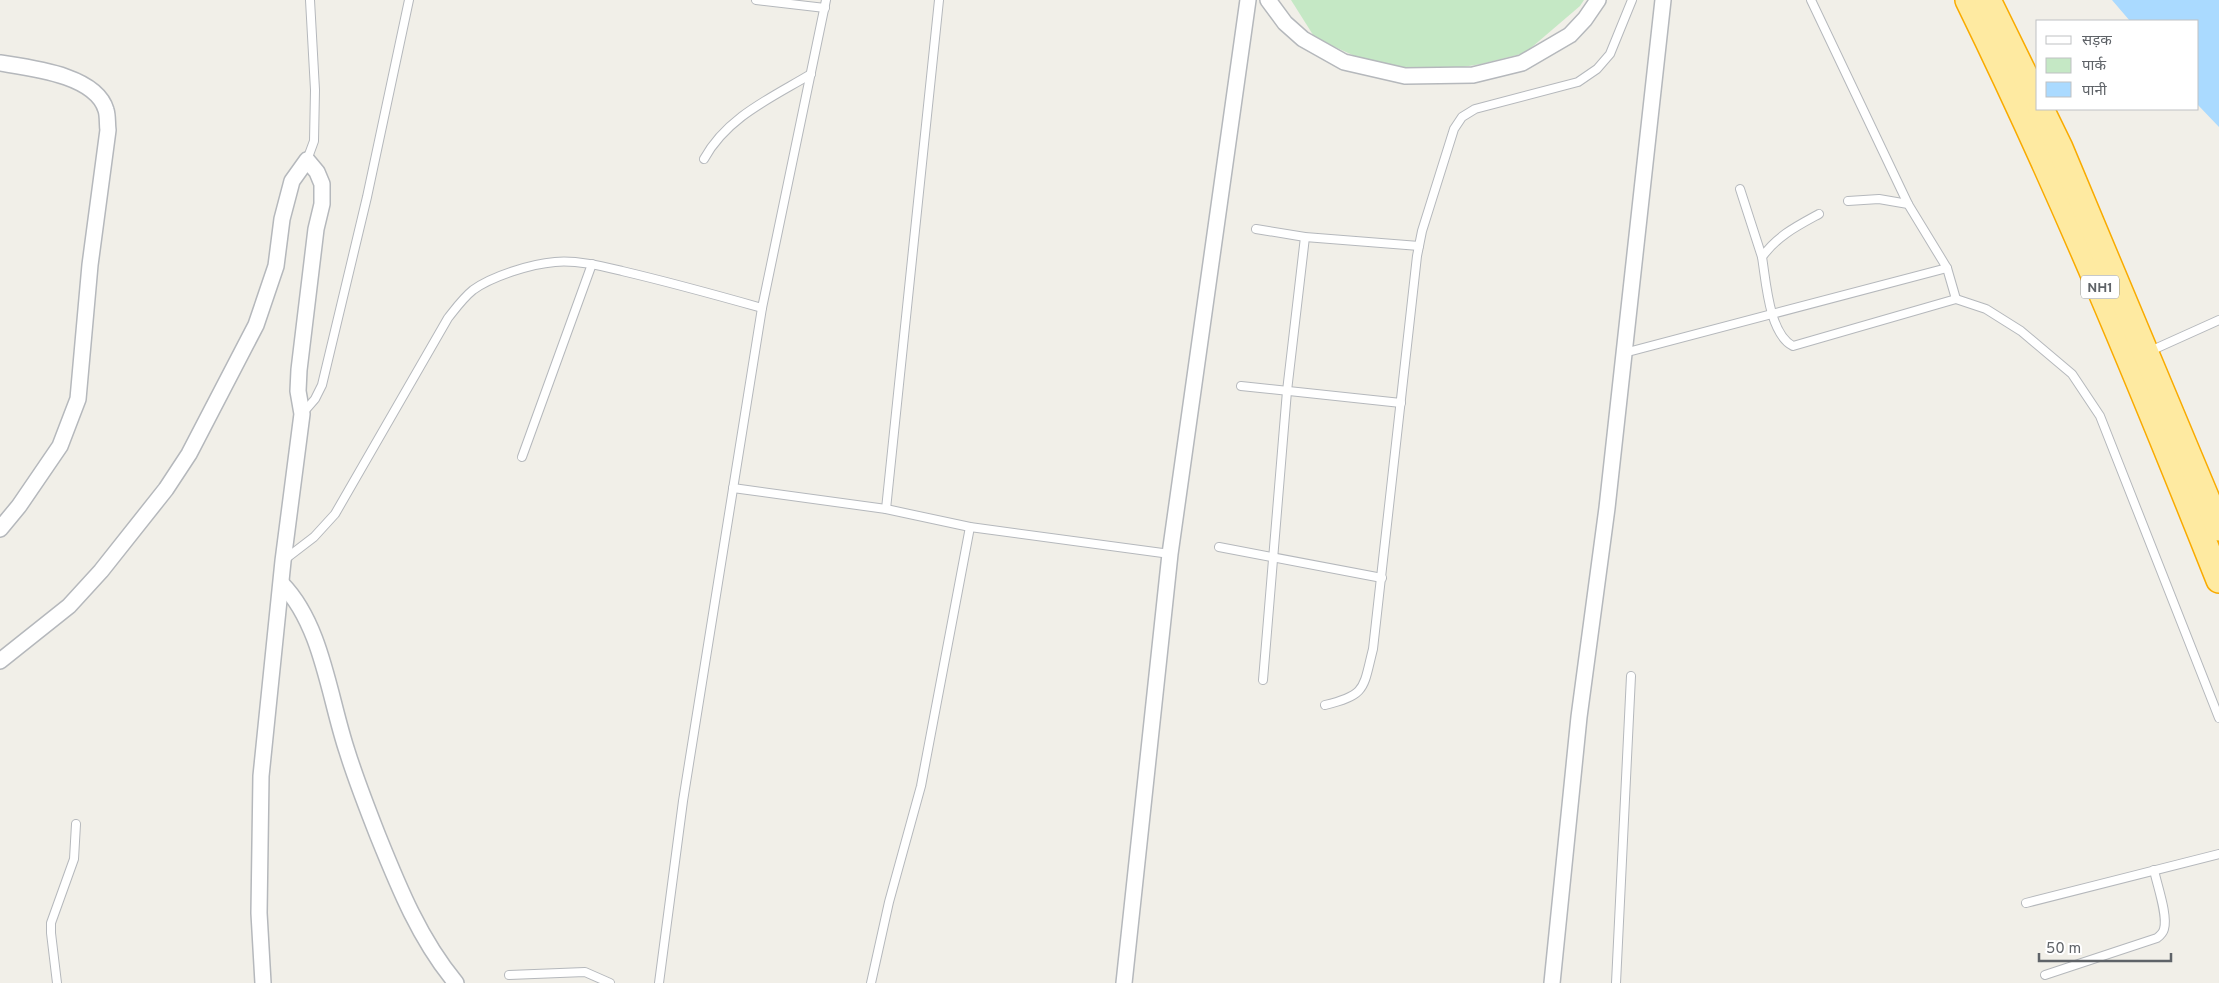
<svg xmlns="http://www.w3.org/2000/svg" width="2219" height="983" font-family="Overpass,'Noto Sans Devanagari',sans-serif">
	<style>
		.green { fill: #c5e8c5 }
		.water { fill: #aadaff }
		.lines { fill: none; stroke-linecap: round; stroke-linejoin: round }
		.service-casing { stroke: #b5b8bc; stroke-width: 10 }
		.minor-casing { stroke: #b5b8bc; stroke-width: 18 }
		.trunk-casing { stroke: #f9ab00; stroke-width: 28 }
		.service { stroke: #fff; stroke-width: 8 }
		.minor { stroke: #fff; stroke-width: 15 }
		.trunk { stroke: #feeaa1; stroke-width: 25 }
		.labels { text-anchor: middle; stroke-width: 4; stroke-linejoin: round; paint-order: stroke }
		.shield { fill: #fff; stroke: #8f9295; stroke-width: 1 }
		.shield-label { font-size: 14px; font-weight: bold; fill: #5f6368 }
	</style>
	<rect width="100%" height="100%" fill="#f1efe8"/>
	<path class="green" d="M1291,0H1584L1580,6L1525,53L1481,64L1426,73L1379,67L1315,38Z"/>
	<path class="water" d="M2112,0H2219V127L2198,105V21H2130Z"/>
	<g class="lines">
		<g class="service-casing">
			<g id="service">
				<path d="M756,0L825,8"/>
				<path d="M1811,0L1908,204"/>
				<path d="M704,159C727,117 771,98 811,74"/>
				<path d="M307,160L314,141L315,90L310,0"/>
				<path d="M1740,189L1762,257"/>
				<path d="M1819,214C1797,226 1777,236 1762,257C1766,281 1769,334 1793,346L1956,299L1947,268"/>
				<path d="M1256,229L1305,237L1419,246"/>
				<path d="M1956,299L1986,309L2021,331L2072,374L2100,416L2219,718"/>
				<path d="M2148,352L2219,320"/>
				<path d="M1624,353L1947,268L1908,204L1879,199L1848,201"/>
				<path d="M1241,386L1401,403"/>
				<path d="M302,414L315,399L322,385L367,197L409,0"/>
				<path d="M522,457L592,264"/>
				<path d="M733,488L886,509L970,527L1170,554"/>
				<path d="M886,509L939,0"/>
				<path d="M1219,547L1382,578"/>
				<path d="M284,560L314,537L335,514L448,318C456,308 463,298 473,290C492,276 531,264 555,262C577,260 601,266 622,271C669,282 716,295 762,308"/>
				<path d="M1263,680L1287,391L1305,237"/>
				<path d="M1325,705C1367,695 1363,688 1373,649L1417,256L1422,231L1454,129L1462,117L1475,109L1578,82L1597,69L1610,54L1632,0"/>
				<path d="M2026,903L2219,854"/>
				<path d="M509,975L585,972L610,983"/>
				<path d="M2045,975L2157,938C2161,935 2163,933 2164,929C2168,915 2157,885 2154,870"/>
				<path d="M57,983L51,933V923L74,859L76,824"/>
				<path d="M659,983L683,801L762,308L826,0"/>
				<path d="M871,983L889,902L921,786L970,527"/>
				<path d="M1616,983L1631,676"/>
			</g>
		</g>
		<g class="minor-casing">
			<g id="minor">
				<path d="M1268,0L1285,23L1303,39L1344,62L1405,76L1473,75L1522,63L1570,35L1585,19L1598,0"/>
				<path d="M0,63C31,68 96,75 106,110C108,116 107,124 108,130L90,265L78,399L60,446L19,506L0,529"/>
				<path d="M282,584C322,625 329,697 347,751C356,780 367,808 378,836C399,888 420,940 456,983"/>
				<path d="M0,661L69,606L101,571L166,489L189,454L256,325L276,266L282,219L292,181L307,160L317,172L322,184V204L316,229L299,370L298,391L302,414L283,561L261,776L259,913L263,983"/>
				<path d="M1124,983L1170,554L1248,0"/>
				<path d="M1552,983L1579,717L1607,508L1663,0"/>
			</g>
		</g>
		<g class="trunk-casing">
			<g id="trunk">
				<path d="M1968,0C2061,190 2141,384 2219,580"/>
				<path d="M1988,0L2038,102"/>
				<path d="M2041,109L2060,148L2219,528"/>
			</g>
		</g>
		<use href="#service" class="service"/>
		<use href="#minor" class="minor"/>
		<use href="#trunk" class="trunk"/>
	</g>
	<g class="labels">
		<rect class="shield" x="2081" y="275.5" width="38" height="23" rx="4"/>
		<g class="shield-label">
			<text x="2100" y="292">NH1</text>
		</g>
	</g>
	<rect x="2036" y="20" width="162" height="90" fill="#ffffff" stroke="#bfc1c3"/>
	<rect x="2046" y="36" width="25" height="8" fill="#ffffff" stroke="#bfc1c3"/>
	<text x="2082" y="45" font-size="15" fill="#5f6368">सड़क</text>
	<rect x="2046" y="58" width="25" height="15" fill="#c5e8c5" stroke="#bfc1c3"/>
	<text x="2082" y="70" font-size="15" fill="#5f6368">पार्क</text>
	<rect x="2046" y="82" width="25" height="15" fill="#aadaff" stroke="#bfc1c3"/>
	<text x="2082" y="95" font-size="15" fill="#5f6368">पानी</text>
	<path d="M2039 953v8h132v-8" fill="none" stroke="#5f6368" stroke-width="2.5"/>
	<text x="2046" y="953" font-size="15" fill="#5f6368" stroke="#ffffff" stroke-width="4" paint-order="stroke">50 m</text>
</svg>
